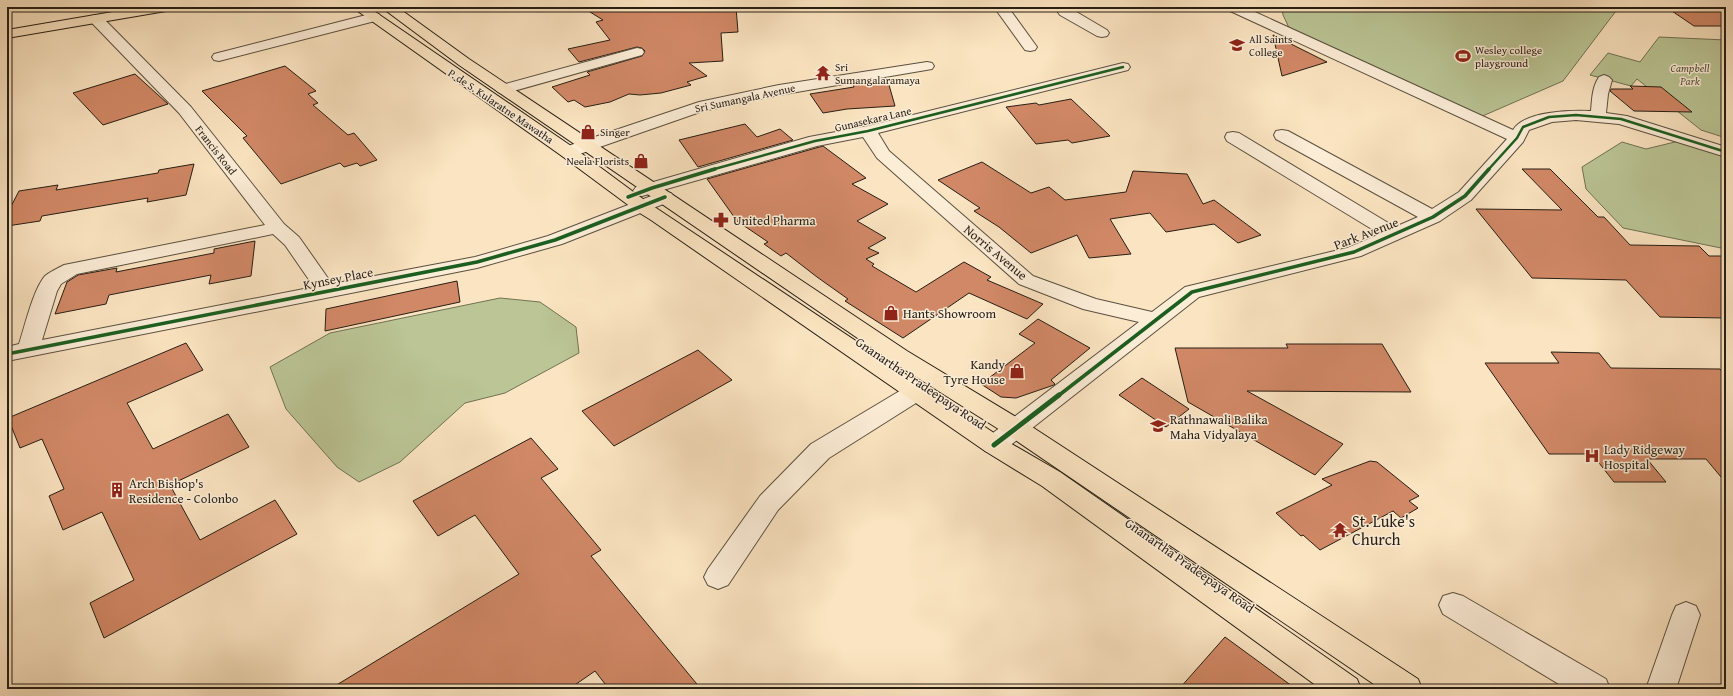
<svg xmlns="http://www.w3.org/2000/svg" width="1733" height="696" font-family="'Gentium Book Plus',serif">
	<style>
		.green { fill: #bbc595; stroke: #707254 }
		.building { fill: #d18866; stroke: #261e14 }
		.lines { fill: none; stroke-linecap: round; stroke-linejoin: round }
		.minor-casing { stroke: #5b503f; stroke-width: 2 }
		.major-casing { stroke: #261e14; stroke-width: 2 }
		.minor { fill: #fcedd7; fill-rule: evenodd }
		.major { fill: #fbe4c1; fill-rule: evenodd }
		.cycleway-far2-casing { stroke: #fcedd7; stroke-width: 4 }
		.cycleway-far1-casing { stroke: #fcedd7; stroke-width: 6 }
		.cycleway-casing { stroke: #fcedd7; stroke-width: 8 }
		.cycleway-far2 { stroke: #1b5e20; stroke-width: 2.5 }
		.cycleway-far1 { stroke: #1b5e20; stroke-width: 3.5 }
		.cycleway { stroke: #1b5e20; stroke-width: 5 }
		.labels { text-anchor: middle; stroke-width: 3; stroke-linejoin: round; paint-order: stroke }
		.far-poi-label { font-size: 11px; fill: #261e14; stroke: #fcedd7; text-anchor: start }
		.far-park-label { font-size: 11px; font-style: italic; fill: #53503b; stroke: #fcedd7 }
		.far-street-label { font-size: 11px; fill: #261e14; stroke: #fcedd7 }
		.poi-label { font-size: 13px; fill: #261e14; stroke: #fcedd7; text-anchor: start }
		.street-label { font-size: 13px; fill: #261e14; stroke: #fcedd7 }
		.near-poi-label { font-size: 16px; fill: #261e14; stroke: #fcedd7; text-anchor: start }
	</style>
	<rect width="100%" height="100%" fill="#fbe4c1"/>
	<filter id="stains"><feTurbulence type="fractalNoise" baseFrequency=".005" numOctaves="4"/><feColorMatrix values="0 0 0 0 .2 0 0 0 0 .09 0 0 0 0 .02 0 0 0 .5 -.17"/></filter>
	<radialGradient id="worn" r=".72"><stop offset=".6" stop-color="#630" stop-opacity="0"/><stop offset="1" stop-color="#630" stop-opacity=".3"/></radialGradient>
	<g class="green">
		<path d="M1282,7H1619L1563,81L1478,118L1291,32L1283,15Z"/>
		<path d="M1659,37L1726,40V138L1701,130L1637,79L1631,86L1590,75L1608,53L1640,62Z"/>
		<path d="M1679,141L1726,156V249L1623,228L1586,189L1582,167L1622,142L1646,149Z"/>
		<path d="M500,298L540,302L576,327L579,353L505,393L465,403L400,462L359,482L337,467L286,409L270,367L330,333Z"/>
	</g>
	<g class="building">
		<path d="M582,7H736L738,32L721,33L723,61L689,63L707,76L687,82L691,85L661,93L640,95L629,94L610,102L585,107L574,100L568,102L552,87L590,75L587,72L642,56L645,51L642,48L637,47L579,62L568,49L610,40L596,22L603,20Z"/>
		<path d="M1666,7H1726V26H1694Z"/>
		<path d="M1273,35L1327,62L1282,76Z"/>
		<path d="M285,66L316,91L308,94L318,103L313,105L348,135L354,133L377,160L360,166L357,163L344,167L340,163L281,184L243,138L247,136L202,91Z"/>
		<path d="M135,74L168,104L103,125L73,93Z"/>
		<path d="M887,78L895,106L847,109L823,113L810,94L854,87L853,84Z"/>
		<path d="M1630,86L1661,87L1692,112L1634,111L1610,91L1611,89H1633Z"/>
		<path d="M1071,99L1110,136L1072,143L1068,140L1036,144L1006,107L1036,103L1039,105Z"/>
		<path d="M745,124L757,137L780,129L793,140L698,167L679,140Z"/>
		<path d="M823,146L866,178L852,184L888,204L857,221L886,238L868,248L879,253L866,259L874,264L872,266L916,292L964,262L991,277L987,280L1043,304L1027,319L969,293L903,338L845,301L848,299L817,277L786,253L781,256L764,244L768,242L737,221L707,179Z"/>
		<path d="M982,162L1031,193L1049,187L1065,200L1126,192L1133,171L1187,174L1203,204L1214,200L1261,235L1238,243L1214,224L1166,232L1150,213L1110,219L1131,254L1089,258L1077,235L1031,253L999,227L974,211L980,208L938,180Z"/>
		<path d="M194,164L186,195L147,202L148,198L42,216L40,221L7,226V214L19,191L58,185L56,190L158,173L159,170Z"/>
		<path d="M1522,169H1550L1598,217H1604L1630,245L1699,246L1709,256H1726V318L1660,317L1626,280L1532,278L1476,209L1562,210Z"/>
		<path d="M255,241L251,276L209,284L211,275L109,295L106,304L55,314L67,282L78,275L117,268L116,272L214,253V249Z"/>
		<path d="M457,281L460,302L325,331L326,309Z"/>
		<path d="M1038,319L1090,348L1051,380L1055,384L1054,385L1016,398L1001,397L981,384L1035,343L1019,334Z"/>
		<path d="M186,343L203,370L127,403L153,449L228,414L249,447L170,485L200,540L275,500L297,534L104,638L90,603L134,580L102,512L63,530L49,496L64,489L42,439L20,448L8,418Z"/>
		<path d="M1286,344H1382L1411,392L1247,391L1343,444L1315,475L1188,402L1175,348H1288Z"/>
		<path d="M698,350L732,380L614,446L582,411Z"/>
		<path d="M1551,352L1599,353L1611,368L1720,369L1726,376V483L1706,459H1647L1666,482H1614L1592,454H1549L1485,363H1559Z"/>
		<path d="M1142,378L1189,409L1166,427L1119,395Z"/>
		<path d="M531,438L558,469L541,478L601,550L591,556L701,689H609L595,671L569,689H330L519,574L475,515L438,536L413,501Z"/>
		<path d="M1370,461L1377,462L1419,496L1409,501L1418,508L1401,518L1393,511L1320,550L1303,535L1301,536L1276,513L1332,485L1322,479Z"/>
		<path d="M1225,637L1296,689H1179Z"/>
	</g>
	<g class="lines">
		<g class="minor-casing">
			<g id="minor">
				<path d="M994,7H1008L1037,47L1035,50L1030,51L1025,50Z"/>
				<path d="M1054,7H1068L1107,30L1109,33L1107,36L1102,37L1097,36L1060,15Z"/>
				<path d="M1226,7H1244L1513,130C1524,111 1571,110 1591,111C1592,100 1592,87 1599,77L1604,75L1609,77L1612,80L1608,94L1606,113L1627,116L1726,147V157L1619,124L1576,120L1552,122L1529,130L1523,142L1471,200L1440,221L1361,256L1199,297L1003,451L994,454L985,451L982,445L985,439L1139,322L1083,309L1019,284L877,158L863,137L817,146L642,196L636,195L633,191L636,187L809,137L868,126L1123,63L1128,64L1130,67L1128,70L878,133L889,151L1033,276L1096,299L1152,312L1185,287L1347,248L1380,234L1227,141L1225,137L1227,133L1233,132L1239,133L1395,227L1418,217L1276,139L1274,135L1276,131L1282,130L1288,131L1432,209L1459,192L1507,139L1228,10Z"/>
				<path d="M374,13L379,14L381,17L379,20L219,61L214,60L212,57L214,54Z"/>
				<path d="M96,15L101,16L191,107L284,224L299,237L332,284L475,257L548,236L659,193L665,192L671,193L674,197L671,201L562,244L477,268L7,361V347L19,344C25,326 33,290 45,276C50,272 58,268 64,265L265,225L179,113L91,22L89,19L91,16ZM273,234L285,245L314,287L42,340L57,291L61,284L77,274Z"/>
				<path d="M637,48L642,49L644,52L642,55L503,94L498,92L495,89L498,86Z"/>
				<path d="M927,62L932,63L934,66L932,69L779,95L703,111L574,156L568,157L562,156L560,152L562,148L699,102L779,85Z"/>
				<path d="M916,384L924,386L928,392L924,398L829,458L778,510L728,585L718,589L708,585L704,577L708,569L760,496L811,444L908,386Z"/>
				<path d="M1453,593L1463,596L1606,679L1610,689H1567L1443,614L1439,605L1443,596Z"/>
				<path d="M1686,602L1696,606L1700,615L1676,689H1646L1672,615L1676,606Z"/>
			</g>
		</g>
		<g class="major-casing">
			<g id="major">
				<path d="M142,7H173L171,10L166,11L7,38V30Z"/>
				<path d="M352,7H368L574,148L647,202L1003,439L1060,472L1357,679L1361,689H1321L1042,486L985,451L651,220L635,210L562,156Z"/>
				<path d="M381,7H397L469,59L907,351L1026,423L1418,679L1422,689H1381L1008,435L891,361L459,65Z"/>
			</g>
		</g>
		<use href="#minor" class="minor"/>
		<use href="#major" class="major"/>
		<g class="cycleway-far2-casing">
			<g id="cycleway-far2">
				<path d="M711,170L815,141L868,131L1123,67"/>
				<path d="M1488,170L1517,138L1523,127L1549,117L1576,115L1621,119L1726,152"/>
			</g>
		</g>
		<g class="cycleway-far1-casing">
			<g id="cycleway-far1">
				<path d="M628,197L652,188L715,169"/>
				<path d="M7,354L477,262L555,240L665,197"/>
				<path d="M1058,396L1192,292L1354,252L1433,217L1465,196L1489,169"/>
			</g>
		</g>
		<g class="cycleway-casing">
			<path id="cycleway" d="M994,445L1059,395"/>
		</g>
		<use href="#cycleway-far2" class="cycleway-far2"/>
		<use href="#cycleway-far1" class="cycleway-far1"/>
		<use href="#cycleway" class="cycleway"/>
	</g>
	<defs>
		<g id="school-bare" transform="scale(1.2)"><path d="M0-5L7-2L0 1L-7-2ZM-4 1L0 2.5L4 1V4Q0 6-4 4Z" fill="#8f2418" stroke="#fcedd7" stroke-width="2.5" paint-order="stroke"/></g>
		<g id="stadium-bare" transform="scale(1.2)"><path d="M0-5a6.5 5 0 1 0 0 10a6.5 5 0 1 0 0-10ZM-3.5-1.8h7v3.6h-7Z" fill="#8f2418" stroke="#fcedd7" stroke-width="2.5" paint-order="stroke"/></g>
		<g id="temple-bare" transform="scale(1.2)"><path d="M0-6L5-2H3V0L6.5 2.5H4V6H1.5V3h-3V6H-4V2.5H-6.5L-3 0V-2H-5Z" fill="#8f2418" stroke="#fcedd7" stroke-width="2.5" paint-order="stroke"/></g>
		<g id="shop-bare" transform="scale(1.2)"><path d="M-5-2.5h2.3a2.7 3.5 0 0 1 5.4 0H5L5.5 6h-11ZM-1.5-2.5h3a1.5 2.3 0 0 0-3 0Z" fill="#8f2418" stroke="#fcedd7" stroke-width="2.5" paint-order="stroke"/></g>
		<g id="pharmacy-bare" transform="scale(1.2)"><path d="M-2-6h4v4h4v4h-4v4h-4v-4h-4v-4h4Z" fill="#8f2418" stroke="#fcedd7" stroke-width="2.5" paint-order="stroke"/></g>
		<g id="hospital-bare" transform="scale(1.2)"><path d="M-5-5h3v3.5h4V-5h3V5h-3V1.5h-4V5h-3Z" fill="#8f2418" stroke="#fcedd7" stroke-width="2.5" paint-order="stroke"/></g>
		<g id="building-bare" transform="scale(1.2)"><path d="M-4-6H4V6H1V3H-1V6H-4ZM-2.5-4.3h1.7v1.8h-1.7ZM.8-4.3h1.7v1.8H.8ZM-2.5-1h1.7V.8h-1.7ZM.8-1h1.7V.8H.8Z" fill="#8f2418" stroke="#fcedd7" stroke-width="2.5" paint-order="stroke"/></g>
	</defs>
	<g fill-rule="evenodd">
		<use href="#school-bare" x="1237" y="45"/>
		<use href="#stadium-bare" x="1463" y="56"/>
		<use href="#temple-bare" x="823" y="73"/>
		<use href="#shop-bare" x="588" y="132"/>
		<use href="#shop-bare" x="641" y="161"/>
		<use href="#pharmacy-bare" x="721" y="220"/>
		<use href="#shop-bare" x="891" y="313"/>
		<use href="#shop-bare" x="1017" y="371"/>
		<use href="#school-bare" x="1158" y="426"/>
		<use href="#hospital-bare" x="1592" y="456"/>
		<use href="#building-bare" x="117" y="490"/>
		<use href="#temple-bare" x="1340" y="530"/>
	</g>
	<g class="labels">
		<g class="far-poi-label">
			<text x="1249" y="43">All Saints<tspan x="1249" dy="13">College</tspan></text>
			<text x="1475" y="54">Wesley college<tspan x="1475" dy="13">playground</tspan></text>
			<text x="835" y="71">Sri<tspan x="835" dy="13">Sumangalaramaya</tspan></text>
			<text x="600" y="136">Singer</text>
			<text x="629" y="165" text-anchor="end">Neela Florists</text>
		</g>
		<g class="far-park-label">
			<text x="1690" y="72">Campbell<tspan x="1690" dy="13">Park</tspan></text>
		</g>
		<g class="far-street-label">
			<text transform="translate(745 98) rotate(-12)" y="4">Sri Sumangala Avenue</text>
			<text transform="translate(501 106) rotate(34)" y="4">P. de S. Kularatne Mawatha</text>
			<text transform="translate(873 119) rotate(-13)" y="4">Gunasekara Lane</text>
			<text transform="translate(216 150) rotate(52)" y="4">Francis Road</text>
		</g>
		<g class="poi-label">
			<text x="733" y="225">United Pharma</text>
			<text x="903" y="318">Hants Showroom</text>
			<text x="1005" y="369" text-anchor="end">Kandy<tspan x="1005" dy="15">Tyre House</tspan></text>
			<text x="1170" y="424">Rathnawali Balika<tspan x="1170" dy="15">Maha Vidyalaya</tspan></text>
			<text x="1604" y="454">Lady Ridgeway<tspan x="1604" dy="15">Hospital</tspan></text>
			<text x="129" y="488">Arch Bishop's<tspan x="129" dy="15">Residence - Colonbo</tspan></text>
		</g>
		<g class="street-label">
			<text transform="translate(1366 233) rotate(-21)" y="5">Park Avenue</text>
			<text transform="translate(996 252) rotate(40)" y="5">Norris Avenue</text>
			<text transform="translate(338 278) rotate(-11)" y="5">Kynsey Place</text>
			<text transform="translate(921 383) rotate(34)" y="5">Gnanartha Pradeepaya Road</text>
			<text transform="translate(1190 565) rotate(35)" y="5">Gnanartha Pradeepaya Road</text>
		</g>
		<g class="near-poi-label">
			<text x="1352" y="527">St. Luke's<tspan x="1352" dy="18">Church</tspan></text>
		</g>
	</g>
	<rect width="1733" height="696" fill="none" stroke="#fbe4c1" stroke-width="24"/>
	<rect x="8" y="8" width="1717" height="680" fill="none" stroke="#261e14" stroke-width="2"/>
	<rect x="12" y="12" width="1709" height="672" fill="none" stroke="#261e14"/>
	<rect width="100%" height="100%" filter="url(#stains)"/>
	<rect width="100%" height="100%" fill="url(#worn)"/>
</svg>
